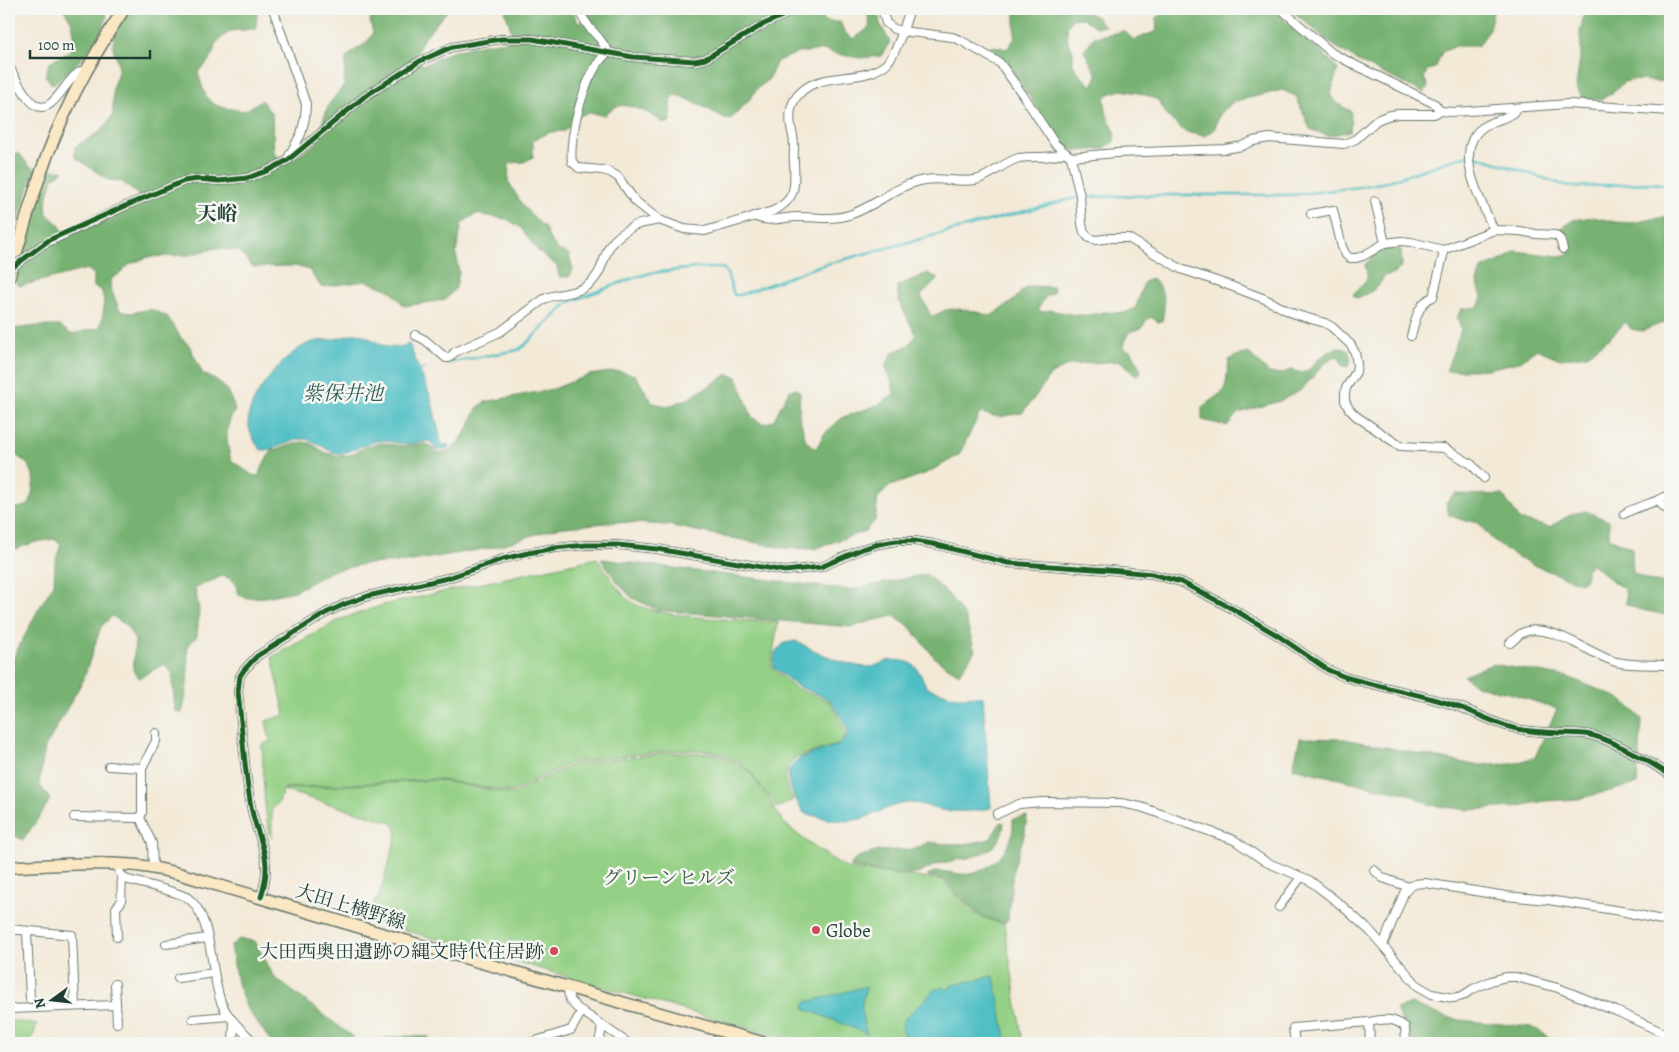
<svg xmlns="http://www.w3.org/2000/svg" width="1679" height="1052" font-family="Alegreya,'Noto Serif JP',serif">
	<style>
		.green { fill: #94d085; stroke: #5a865c }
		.forest { fill: #77b272; stroke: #4b7853 }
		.water { fill: #50bfc5; stroke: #387e7c }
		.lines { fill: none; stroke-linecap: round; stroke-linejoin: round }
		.stream { stroke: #50bfc5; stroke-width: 2.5 }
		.street-casing { stroke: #69796d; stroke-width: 10 }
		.secondary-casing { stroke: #69796d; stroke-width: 14 }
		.street { stroke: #fff; stroke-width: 8 }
		.secondary { stroke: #fae7c3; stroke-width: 11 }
		.street-bridge-casing { stroke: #69796d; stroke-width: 10; stroke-linecap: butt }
		.street-bridge { stroke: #fff; stroke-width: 8 }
		.cycleway-casing { stroke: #f6f6f2; stroke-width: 8 }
		.cycleway { stroke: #1b5e20; stroke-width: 5 }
		.poi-dot { fill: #d1495b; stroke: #f6f6f2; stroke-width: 2 }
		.labels { text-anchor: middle; stroke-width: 5; stroke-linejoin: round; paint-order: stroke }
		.park-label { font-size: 19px; fill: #365a44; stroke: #f6f6f2 }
		.street-label { font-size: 19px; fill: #1f3d34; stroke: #f6f6f2 }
		.poi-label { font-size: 19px; fill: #1f3d34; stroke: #f6f6f2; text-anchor: start }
		.neighbourhood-label { font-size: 20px; font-weight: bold; fill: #1f3d34; stroke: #f6f6f2 }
		.water-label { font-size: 20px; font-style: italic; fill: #2b5e58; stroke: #f6f6f2 }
	</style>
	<rect width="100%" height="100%" fill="#f6f6f2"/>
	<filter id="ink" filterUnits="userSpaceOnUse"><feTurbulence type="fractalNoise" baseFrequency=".02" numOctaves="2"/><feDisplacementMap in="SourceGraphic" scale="10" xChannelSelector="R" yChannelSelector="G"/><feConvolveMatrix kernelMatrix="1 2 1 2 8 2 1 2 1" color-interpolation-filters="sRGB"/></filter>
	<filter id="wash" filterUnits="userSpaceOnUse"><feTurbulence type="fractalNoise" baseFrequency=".0096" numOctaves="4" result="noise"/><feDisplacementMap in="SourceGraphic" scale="20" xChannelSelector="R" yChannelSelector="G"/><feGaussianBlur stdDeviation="1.12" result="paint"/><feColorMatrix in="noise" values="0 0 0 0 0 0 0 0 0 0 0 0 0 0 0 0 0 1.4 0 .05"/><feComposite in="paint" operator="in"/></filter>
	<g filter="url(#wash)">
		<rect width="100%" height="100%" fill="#f3e9d7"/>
		<g class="green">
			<path d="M597,558C607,572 617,590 630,601C653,619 747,620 778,622L771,667L795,688L829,701L843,723L846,735L839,744L798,757L787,768L785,781L793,800L777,808L750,771L739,762L714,752L697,750L667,751L572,762L512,792L436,779L284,788L279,802L272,809V839C262,814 264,772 262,745L270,741L266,721L285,715L272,657L341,619L383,605Z"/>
			<path d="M667,753H696L714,754L738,764L750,772L784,823L807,842L848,869L943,880C966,908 967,915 1004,924L1023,1043H799L373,921L371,912L375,899L378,900L397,834L395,827L391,822L285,791V789L437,780L513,794L573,764Z"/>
			<path d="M9,1020L37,1025L30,1043H9Z"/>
		</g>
		<g class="forest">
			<path d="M64,9H103L107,16C98,45 76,66 52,85L45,75L50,62L68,53L75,39L72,23Z"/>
			<path d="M128,9H259L257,14L256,29L230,31L215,44C214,56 207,64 198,72C207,107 211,106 245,111L261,100L272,114L274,153L285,165L317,143L321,126L329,104L344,85L346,58C356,47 366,47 373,33L370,20L378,9H449L423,39L414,59L424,65L450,52L484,44L514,40L505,11L508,9H568L574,14L579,24L587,15L586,9H800L808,19L818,15L828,22H840L845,33L854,39L870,27L867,11L868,9H879L880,24L890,42L881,56L860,58L836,54L823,50L798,53L777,61L769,79L756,90L750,99L736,114L729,120C711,112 694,100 676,95L670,101L671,121L664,124C655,115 628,101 615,107C611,109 608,112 605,115L588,113L577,116L573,123L564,131L551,132L533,140V157L524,162L509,163L508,181L523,206L545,228L549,238L558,250L569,254L573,270L569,277H559L557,266L538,251L520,227L507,219L476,214L462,223L456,253L459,272L456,288L445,300L404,306L390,290L366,281L321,287L309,270L295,266L253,267L239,251L216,248L189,255L148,257L130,264L121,273L112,278L110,287L120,311L130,313L151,309L168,317L181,338L189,345L203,374C224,382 228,389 235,410C224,429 226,440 231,460L252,475L259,476L265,461L272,451L301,442L310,443L326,453L340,456L350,455L368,446L381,443L402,446L425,444L431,446L436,453L448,452L458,443L469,427L477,408L485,402L553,389L589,375L618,371L635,375L653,403L668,406L688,399L728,374L737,377L752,417L763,424L773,421L789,391L795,388L800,392L799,415L806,441L816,449L824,434L843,417L878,405L894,394L892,382L885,366L893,352L909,345L916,335L899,302L897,286L928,273L938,279L921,296L931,316C937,315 940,312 946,310C959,307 978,312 991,316L1013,301L1025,288L1033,286L1054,287L1053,293L1046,296L1038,309L1042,312L1049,310L1075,315H1089L1104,312L1126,313L1136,307L1144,282L1152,278C1165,291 1166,303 1162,321L1158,322L1151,317L1146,320L1142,328L1129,332L1124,342L1125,349L1132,351L1141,371L1138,375C1128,372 1128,365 1119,361L1069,365L1051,374L1035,397L1022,413L999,417L980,413L959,455L927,473L890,486L878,498L875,521L865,531L814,549L782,548L667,525L616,522L556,528L495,547L460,553L406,562L364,564L332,571L295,591L266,597L247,598L239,595C236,585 234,579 223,576L195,588L199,609L197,636L187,647C189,669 188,692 182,713L175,711L172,673L164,664L139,678L133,670L135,640L126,625L112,616L101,627L83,680L45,748L39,784L50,799L40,816L23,840L9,833V666L38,610L54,584L55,563L61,544L55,539L36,542L9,551V508H18L29,505C36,480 38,466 11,453L9,437V328L12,329L38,326H60L71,334L99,328C104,318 106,300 101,290L94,287V274L87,269L20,286L16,284L15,276L49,170C54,171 58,169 64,171L53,178L46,203L47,214L60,226L66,238L79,230L103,224L142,202L138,195L121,181L108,180L75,157V147L101,131L113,115V87L118,72V62L113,48L114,33Z"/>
			<path d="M1015,9H1085L1086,12L1095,16L1105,26L1095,27L1083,18L1072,19L1067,27L1068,42L1073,51V65L1082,77L1092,86L1097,75L1084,51L1094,37L1124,31L1134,40L1157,31L1156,18L1172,9H1274L1300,36L1325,55L1338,69L1331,93L1336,103L1351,111L1350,131L1328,136L1310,129L1296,96L1282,90L1233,102L1220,114L1214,130L1205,136L1185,132L1168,117L1158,100L1143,94L1121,90L1109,94L1104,99L1107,116L1115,132L1114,142L1103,149L1076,151L1060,143L1017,78L1002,60L986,50L993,46L1007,49L1015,38Z"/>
			<path d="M1290,9H1328L1364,15L1376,9H1494L1488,32L1478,46H1456L1442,52L1435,68L1427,70L1424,78L1428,86L1424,93L1361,63L1330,43Z"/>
			<path d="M1589,9H1670V82L1633,80L1624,82L1613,93L1599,100L1582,98L1576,86L1581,51L1580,32L1584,15Z"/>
			<path d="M9,153L20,154L28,165L35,169L9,248Z"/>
			<path d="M1670,216V324L1668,321L1642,331L1631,329L1626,322L1606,341L1587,355L1560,359L1537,349L1519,362L1488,369L1446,371L1461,330L1457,318L1461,309L1478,307L1482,297L1477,282L1481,269L1504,259L1515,251L1559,256L1570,254L1567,240L1559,229L1573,220L1593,217L1615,222L1631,223Z"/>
			<path d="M1396,247L1401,250L1402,266L1395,273L1384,276C1377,291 1372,291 1357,298L1353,296C1355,289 1363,287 1366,280C1369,273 1365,270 1365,264C1375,254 1382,248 1396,247Z"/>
			<path d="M1337,347L1348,350L1351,360L1348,367L1343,366L1340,359L1335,356L1324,364L1301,390L1280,401L1238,413L1227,426L1202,420V407L1225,390L1229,360L1236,356L1249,353L1269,373L1280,374L1291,370L1302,373L1310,369L1318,359Z"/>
			<path d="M1455,494L1503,495L1520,520L1549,527L1572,514L1586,511L1609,521V538L1632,548L1633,573L1653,582L1669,583L1670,581V616L1638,609L1626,604L1625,589L1615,583L1592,564L1586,569V579L1581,583C1553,573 1514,560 1492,539C1487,534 1482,527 1477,521H1465L1449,515L1446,502Z"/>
			<path d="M601,559L850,590L926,574L948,594L965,617L975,651L959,674L937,660L908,625L894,616L875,620L851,627L658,610L632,598L618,583Z"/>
			<path d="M1492,664L1568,677L1621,699L1642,719L1637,784L1578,799L1545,801L1514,807L1469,810L1431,805L1406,793L1373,787L1293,768L1300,738L1344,739L1475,765L1513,764L1535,757L1557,709L1513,694L1477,686L1464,676Z"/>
			<path d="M1027,816L1025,832L1013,870L1008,919L1005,923C973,918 963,902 944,879L927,876C938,866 956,876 969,874C987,872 1008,853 1012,835C1013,830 1013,824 1013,819Z"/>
			<path d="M1001,822L1004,823C1001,859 964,857 939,864C930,866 922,874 914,874C893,875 870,870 849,867L857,857L879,851L916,849L928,842C950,845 968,845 990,839Z"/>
			<path d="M239,939L255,941L274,977L358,1041L406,1036L429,1037V1043H272L247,1009L237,983L231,946Z"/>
			<path d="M1412,1004L1443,1016L1459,1020L1532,1027L1560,1043H1413L1396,1009Z"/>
		</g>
		<g class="water">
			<path d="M357,333C382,340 381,354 409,344L431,398L442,445L448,444L449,448L436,451L433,444L429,441C422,442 414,444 407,444C397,444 386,439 377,441C366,443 346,455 337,453C325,451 316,439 303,439C292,439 268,454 260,449C257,446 254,440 252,436C249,429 247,422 249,414C254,391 285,355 305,345C316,339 328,341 339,338C345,337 351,334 357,333Z"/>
			<path d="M796,641C814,651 847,667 869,667C876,667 880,663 887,661C893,660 904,660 910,663C918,666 923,680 927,688L957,697L978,696L983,697L991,808C975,812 957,812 941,810C931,808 922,803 911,803C895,802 876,815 860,819C841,824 823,818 804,813L795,799L788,781L789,769L800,758L839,745L848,735L845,722L829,699L797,686L773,667L775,653L784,643Z"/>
			<path d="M994,976L1007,1043H910C891,1022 910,1014 925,1000C932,993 931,990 943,987L948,990L952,985Z"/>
			<path d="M867,986C860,1003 860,1018 868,1034L806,1009L804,1007L805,1004L807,1002Z"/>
		</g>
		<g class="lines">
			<g class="stream">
				<path d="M447,363L518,350L525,345L569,302L636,277L651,273L696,268H723L727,273L734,295H740L819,266L1071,199L1088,197L1165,195H1293L1359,187L1386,182L1464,156L1473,155L1561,184L1574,187L1648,183L1670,185"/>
				<path d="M421,370L425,368"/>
			</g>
		</g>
	</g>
	<g filter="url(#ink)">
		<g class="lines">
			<g class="street-casing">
				<g id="street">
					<path d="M273,9L306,104L305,118L301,134L288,158"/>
					<path d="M577,9L589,27L599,38L609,52"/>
					<path d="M882,9L886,23L894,29L902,31L952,37L960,40L1000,63L1023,95L1055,144L1071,157L1080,196L1082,224L1084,232L1089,238L1096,240L1111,238H1128L1181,269L1228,285L1265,299L1294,314L1325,323L1332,327L1351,345L1355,353L1357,364L1356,372L1346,388L1345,394V401L1349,409L1356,416L1400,446L1444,448L1471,464L1484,478"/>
					<path d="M1281,9L1332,53L1355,65L1435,104L1440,111"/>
					<path d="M609,52C586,66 568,137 572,162L579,168L602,170L610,172L618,177L635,201L659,220L684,229L705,231L773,211C797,199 795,186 794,163C793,154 795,145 793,136C790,125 788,110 795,99C812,73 847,81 872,72C878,69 884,67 888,62C899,47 904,26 910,9"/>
					<path d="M9,66C15,78 21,90 30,100C53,126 65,71 86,70"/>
					<path d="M1071,157L1116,153L1225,149L1242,146L1253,141L1269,138L1344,144L1356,139L1377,120L1387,116L1397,114H1434L1440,111L1454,112L1569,104L1670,111"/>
					<path d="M1375,201L1385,243"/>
					<path d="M1311,214L1333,210L1342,247L1346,255L1350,258H1356L1363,256L1385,243L1401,241L1411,242L1443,250L1494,230L1520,231L1536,234L1555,235L1560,239L1563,249"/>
					<path d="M754,216C768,223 781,218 795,217C814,216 830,221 849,215C875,207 897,184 925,180C941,177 958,183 975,180C991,177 1003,162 1019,158C1033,155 1052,160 1064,152"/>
					<path d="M1494,230C1482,203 1451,150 1483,127C1492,120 1505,120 1514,112V108"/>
					<path d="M42,245L132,203L184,181L198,179L219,181L247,178L267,171L288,160L364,97L420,61L452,47L501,39H532L633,57L695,61L705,59L764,24L798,9"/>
					<path d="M415,335L425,340L446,358H449L455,352L500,332L544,299C559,292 575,295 588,285C603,274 602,258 611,244C616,238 625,231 632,227C641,222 650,223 659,220"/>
					<path d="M1411,336C1415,322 1418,302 1433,297L1443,256V250"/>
					<path d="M1660,501L1662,505L1670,512"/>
					<path d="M1624,514C1638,505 1655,504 1670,494"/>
					<path d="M1510,643C1514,640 1518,635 1522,633C1547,620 1591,655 1616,662C1634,666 1653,664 1670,665"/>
					<path d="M109,766L142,768"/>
					<path d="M997,814L1019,804L1042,802L1121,803L1141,807L1234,840L1266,862L1309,880L1340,904L1370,931L1418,986L1432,994L1453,998L1462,996L1473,989L1491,981L1506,977H1516L1558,988L1616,1011L1670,1036"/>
					<path d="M74,817L140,818"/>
					<path d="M117,864L120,873L125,879C139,883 177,891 188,898C213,916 210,973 221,1002C228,1019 243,1031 255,1043"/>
					<path d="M153,868L152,843L140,818L142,813V768L156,741V733"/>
					<path d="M1374,870L1383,878L1409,887"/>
					<path d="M261,897C275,853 256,841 250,801C244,765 242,728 238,691L240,676L244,670L257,656L326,613L345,604L368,596L448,578L503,559L528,553L555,548L586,545H618L657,549L785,571L821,567L862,549L879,544L896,541H915L933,544L1008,563L1109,570L1152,574L1181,582L1233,609L1277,635L1328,670L1345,677C1383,688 1422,694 1459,707C1478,714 1494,723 1513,728C1537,734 1560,732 1585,734C1608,737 1650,762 1670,775"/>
					<path d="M1279,907L1301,877"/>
					<path d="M9,929L72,935L75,1006"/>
					<path d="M27,931L30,999"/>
					<path d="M117,937L116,908L121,902L122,876"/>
					<path d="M166,944L207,938"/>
					<path d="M1383,945L1404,893C1410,885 1415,883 1425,883L1506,896L1548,900L1621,911L1670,922"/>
					<path d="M178,978L214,973"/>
					<path d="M115,984L117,1023"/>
					<path d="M567,987L570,1000L577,1008L628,1043"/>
					<path d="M9,1009L116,1005"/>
					<path d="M193,1019L229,1016"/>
					<path d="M1369,1022C1383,1019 1393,1017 1405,1027L1406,1043"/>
					<path d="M233,1043L234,1022"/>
					<path d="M529,1043L571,1030L582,1011"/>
					<path d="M599,1043L602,1026"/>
					<path d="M1295,1043L1293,1028L1369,1022L1370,1043"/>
				</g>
			</g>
			<g class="secondary-casing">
				<g id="secondary">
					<path d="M9,277C19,244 28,211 39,178C59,119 89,61 124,9"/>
					<path d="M9,867C49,865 91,862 131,865C148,866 164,870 180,874L413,943L764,1043"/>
				</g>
			</g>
			<use href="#street" class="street"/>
			<use href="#secondary" class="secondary"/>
			<g class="street-bridge-casing">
				<path id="street-bridge" d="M9,270L42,245"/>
			</g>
			<use href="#street-bridge" class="street-bridge"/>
			<g class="cycleway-casing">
				<g id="cycleway">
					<path d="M9,270L49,240L132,203L184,181L198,179L219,181L247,178L267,171L288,160L364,97L420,61L452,47L501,39H532L633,57L695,61L705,59L764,24L798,9"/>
					<path d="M261,897C275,853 256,841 250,801C244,765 242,728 238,691L240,676L244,670L257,656L326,613L345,604L368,596L448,578L503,559L528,553L555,548L586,545H618L657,549L785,571L821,567L862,549L879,544L896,541H915L933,544L1008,563L1109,570L1152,574L1181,582L1233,609L1277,635L1328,670L1345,677C1383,688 1422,694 1459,707C1478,714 1494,723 1513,728C1537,734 1560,732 1585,734C1608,737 1650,762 1670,775"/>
				</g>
			</g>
			<use href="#cycleway" class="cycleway"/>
		</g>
	</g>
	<g class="poi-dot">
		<circle cx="816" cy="930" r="5"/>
		<circle cx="554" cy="951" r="5"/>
	</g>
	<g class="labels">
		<g class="park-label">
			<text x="669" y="884">グリーンヒルズ</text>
		</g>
		<g class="street-label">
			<text transform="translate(351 906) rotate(17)" y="7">大田上横野線</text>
		</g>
		<g class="poi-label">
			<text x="826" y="937">Globe</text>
			<text x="544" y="958" text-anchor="end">大田西奥田遺跡の縄文時代住居跡</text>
		</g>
		<g class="neighbourhood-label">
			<text x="217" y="220">天峪</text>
		</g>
		<g class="water-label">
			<text x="343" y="400">紫保井池</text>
		</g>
	</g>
	<rect width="1679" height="1052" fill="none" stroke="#f6f6f2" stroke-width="30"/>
	<g transform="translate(52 1000) rotate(255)" stroke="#f6f6f2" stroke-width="4" paint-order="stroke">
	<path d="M0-4L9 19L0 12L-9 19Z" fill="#1f3d34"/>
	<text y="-8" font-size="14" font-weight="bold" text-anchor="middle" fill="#1f3d34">N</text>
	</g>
	<path d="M30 50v8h120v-8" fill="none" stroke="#1f3d34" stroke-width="2.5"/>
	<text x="38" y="50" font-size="15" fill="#1f3d34" stroke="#f6f6f2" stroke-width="4" paint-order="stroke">100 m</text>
</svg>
